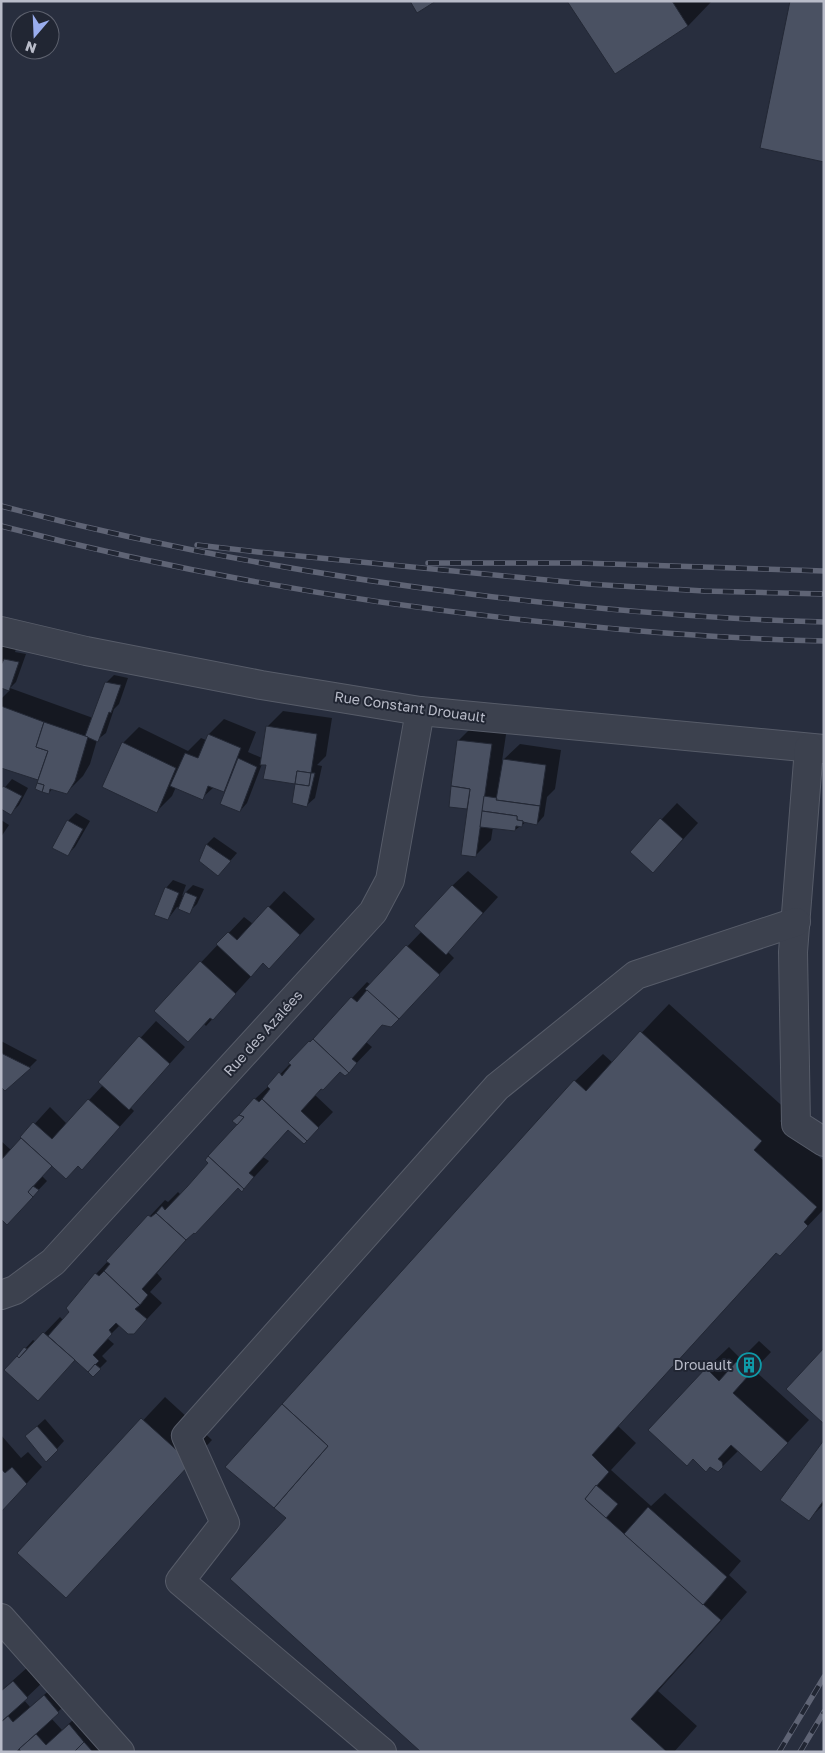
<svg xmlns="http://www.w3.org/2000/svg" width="825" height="1753" font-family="'Golos Text',sans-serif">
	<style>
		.shadow { fill: #0007 }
		.building { fill: #4a5162; stroke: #232835 }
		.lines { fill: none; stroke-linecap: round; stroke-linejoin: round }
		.minor-casing { stroke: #575c69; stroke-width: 30 }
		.minor { stroke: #3c414e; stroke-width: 28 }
		.rail-casing { stroke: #5f6475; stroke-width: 5.5 }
		.rail { stroke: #212633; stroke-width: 4; stroke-dasharray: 11; stroke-linecap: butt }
		.labels { text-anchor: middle; stroke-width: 4; stroke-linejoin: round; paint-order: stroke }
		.street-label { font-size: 14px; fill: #b9bcc9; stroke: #212633 }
		.poi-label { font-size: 14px; fill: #b9bcc9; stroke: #212633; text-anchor: end }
	</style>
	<rect width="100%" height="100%" fill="#282e3e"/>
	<g class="shadow">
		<path d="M568,1H712L688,26Z"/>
		<path d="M1,639L18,643L15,652L26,654L16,682L10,688L93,718L106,683L114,675L128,678L119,704L114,709L106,733L97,740L90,764L83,776L67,792L53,788L49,793L40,780L1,766V699L10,690L1,687Z"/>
		<path d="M283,711L332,718L326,756L317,765L322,766L315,798L307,805L296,783L267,764H262L247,803L240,811L228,787L224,791L214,787L202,798L176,787L172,796L157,811L123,743L139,727L188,751L201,738L206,740L209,734L224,719L256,732L248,752L262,758L268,726Z"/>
		<path d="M474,725L507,728L502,761L520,744L561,750L555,789L547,797L544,816L537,824L526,822L515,830L493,827L491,840L475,856L469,805L466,807L458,741Z"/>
		<path d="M12,779L28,788L19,805L11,813L1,792Z"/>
		<path d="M677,803L698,823L668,856L631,852Z"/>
		<path d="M76,813L90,821L75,847L67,855L68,821Z"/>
		<path d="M1,820L9,825L1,837Z"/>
		<path d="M214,837L237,853L218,875L201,861L207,844Z"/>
		<path d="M468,871L498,897L448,952L454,958L406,1010L383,1024L366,1042L372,1047L348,1072L341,1071L315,1095L333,1112L304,1142L289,1129L263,1157L269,1161L257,1174L242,1190L238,1187L194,1231L157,1273L162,1279L150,1292L162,1303L134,1333L120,1325L107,1338L114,1344L102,1356L107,1361L93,1375L76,1359L38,1399L6,1370L33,1340L36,1342L60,1317L63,1320L96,1274L165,1200L168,1202L178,1192L181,1195L210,1163L238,1125L255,1099L271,1084L352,998L367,982L371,985L422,931L452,886Z"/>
		<path d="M173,880L186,885L182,896L193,885L204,889L197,904L189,912L177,907L168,919L166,888Z"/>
		<path d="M284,891L315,919L269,968L264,962L206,1026L204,1024L155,1011L244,917L253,924Z"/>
		<path d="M669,1004L789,1112L780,1121L824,1161V1209L780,1255L777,1252L618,1426L636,1443L611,1470L651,1506L665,1493L741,1561L729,1575L747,1592L658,1691L697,1726L674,1752H423L288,1518L575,1081L603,1054L613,1063Z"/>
		<path d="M156,1021L185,1047L130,1107L134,1111L97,1152L78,1165H53L42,1176L47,1181L7,1223L1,1218V1141L11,1150L50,1107L67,1124L103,1085L100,1082Z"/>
		<path d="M1,1041L37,1060L30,1067L1,1085Z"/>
		<path d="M759,1341L771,1352L754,1370L809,1420L761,1471L739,1450L718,1471L706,1369L729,1347L741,1359Z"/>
		<path d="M165,1397L212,1440L66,1596L19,1553Z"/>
		<path d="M45,1419L64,1441L54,1452L34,1429Z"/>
		<path d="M1,1435L21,1458L28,1452L42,1467L1,1511Z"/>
		<path d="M824,1442V1504L809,1519Z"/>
		<path d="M29,1666L43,1682L24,1700L30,1707L60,1681L74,1697L51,1718L62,1730L85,1709L122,1752H1V1691Z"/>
	</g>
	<g class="building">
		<path d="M410,1H436L417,13Z"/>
		<path d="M567,1H672L688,26L615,74Z"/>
		<path d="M790,1H824V162L760,148Z"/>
		<path d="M4,659L19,662L9,691L1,688V665Z"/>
		<path d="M105,682L121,685L111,713L109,712L98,742L85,736Z"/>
		<path d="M1,706L44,722L36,747L48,751L38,780L1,768Z"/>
		<path d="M44,722L88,737L75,781L67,794L50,789L49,794L42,792L44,785L37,783L48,751L36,747Z"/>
		<path d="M266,726L317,734L311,773L297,771L295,784L263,779L266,765H260Z"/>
		<path d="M208,734L241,748L224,792L208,786L203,800L170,786L185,753L198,758Z"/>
		<path d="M457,740L492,744L476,857L461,855L470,789L451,786Z"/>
		<path d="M122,742L176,768L157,813L102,787Z"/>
		<path d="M238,758L257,767L240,812L220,804Z"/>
		<path d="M503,759L546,765L540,806L496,800Z"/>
		<path d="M297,771L311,773L309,786L295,784Z"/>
		<path d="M311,773H315L307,807L292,803L295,784L309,786Z"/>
		<path d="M37,783L44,785L42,792L35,789Z"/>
		<path d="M3,786L22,796L11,815L1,809V789Z"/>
		<path d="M451,786L470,789L467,809L449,807Z"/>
		<path d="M484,796L497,798L496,800L540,806L537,825L523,822V821L517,820V816L482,811Z"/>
		<path d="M482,811L517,816V820L523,821L522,827L516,826L515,831L480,827Z"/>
		<path d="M660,818L683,839L653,873L630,852Z"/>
		<path d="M67,820L83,829L68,856L52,848Z"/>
		<path d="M206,844L231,861L218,876L199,861Z"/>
		<path d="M452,885L483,913L446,955L414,926Z"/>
		<path d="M165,887L179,893L168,920L154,915Z"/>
		<path d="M185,892L197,897L190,914L178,909Z"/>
		<path d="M268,906L300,935L269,969L263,963L251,977L216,944L228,932L237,940Z"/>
		<path d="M406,945L440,975L399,1019L365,989Z"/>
		<path d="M200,961L236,994L213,1020L210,1018L188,1042L154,1011Z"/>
		<path d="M367,990L399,1019L391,1027L382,1025L352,1059L357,1063L349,1073L313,1039L351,997L357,1002Z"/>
		<path d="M640,1031L762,1141L754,1150L817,1207L804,1222L808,1226L780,1256L776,1253L592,1455L609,1472L585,1499L721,1620L631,1719L667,1752H421L230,1579L286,1518L274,1508L328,1446L282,1404L574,1080L586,1091Z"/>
		<path d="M139,1036L170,1064L129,1110L98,1082Z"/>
		<path d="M313,1039L349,1073L345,1076L340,1072L323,1090L321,1089L301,1111L319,1128L307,1141L262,1099L270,1089L267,1086L279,1072L282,1076L286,1071L291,1065L288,1063L309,1041L310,1042Z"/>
		<path d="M1,1053L31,1068L5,1091L1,1087Z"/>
		<path d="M254,1098L259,1102L262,1099L307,1141L304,1144L288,1130L249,1173L254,1177L244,1189L208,1156L244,1117L239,1115Z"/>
		<path d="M88,1099L120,1127L82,1170L78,1166L66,1179L20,1137L33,1122L52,1139Z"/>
		<path d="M239,1115L244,1117L237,1125L232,1121Z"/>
		<path d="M21,1138L52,1166L28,1192L33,1197L7,1225L1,1219V1160Z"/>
		<path d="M208,1156L244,1189L242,1192L238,1188L195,1234L194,1233L186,1240L156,1213L162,1206L165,1210L187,1187L208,1163L205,1160Z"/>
		<path d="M33,1186L39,1190L33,1197L28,1192Z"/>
		<path d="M156,1213L186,1240L142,1289L148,1295L140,1305L104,1271L110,1264L106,1261L148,1215L151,1217Z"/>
		<path d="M104,1271L140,1305L135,1309L147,1319L134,1334H128L116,1323L109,1330L112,1334L93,1355L99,1361L88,1372L48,1336L69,1312L66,1308L95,1273L99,1276Z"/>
		<path d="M43,1332L75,1360L38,1401L4,1370L17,1356L19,1358Z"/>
		<path d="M24,1347L27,1349L19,1358L17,1356Z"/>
		<path d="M824,1348V1424L786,1389Z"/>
		<path d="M746,1356L758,1367L752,1374L740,1363Z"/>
		<path d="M736,1362L749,1375L733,1393L788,1443L761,1472L731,1445L718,1459L722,1462L723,1467L718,1472L710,1467L706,1472L693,1459L687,1466L648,1430L706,1368L719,1381Z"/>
		<path d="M95,1364L101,1369L93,1377L88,1372Z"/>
		<path d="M282,1404L328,1446L274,1508L225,1467Z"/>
		<path d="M141,1418L191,1463L66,1598L17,1553Z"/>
		<path d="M37,1426L58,1450L46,1462L25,1436Z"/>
		<path d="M824,1440V1500L809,1521L780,1500Z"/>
		<path d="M12,1467L27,1484L1,1512V1469L5,1473Z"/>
		<path d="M596,1485L618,1504L606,1518L585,1499Z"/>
		<path d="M648,1507L727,1577L703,1605L624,1534Z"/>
		<path d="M13,1681L28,1698L1,1722V1691Z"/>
		<path d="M44,1695L59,1713L16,1752H1V1722L8,1716L13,1722Z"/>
		<path d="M69,1724L84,1742L74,1752H22L19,1749L36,1734L46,1745Z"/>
		<path d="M84,1742L93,1752H74Z"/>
	</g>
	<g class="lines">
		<g class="minor-casing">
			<g id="minor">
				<path d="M1,631L86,651L261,685L420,711L824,749"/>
				<path d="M809,748L793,952L796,1124L824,1142"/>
				<path d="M1,1295L15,1290L53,1262L373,912L390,880L420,711"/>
				<path d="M1,1618L120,1752"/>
				<path d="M382,1752L180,1581L225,1523L186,1436L497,1087L636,975L796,922"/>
			</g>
		</g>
		<use href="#minor" class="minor"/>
		<g class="rail-casing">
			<g id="rail">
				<path d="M1,506C158,547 317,576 478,595C592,609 708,619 824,622"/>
				<path d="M1,526C186,574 375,606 565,624C651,633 737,639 824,641"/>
				<path d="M197,545L258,552L588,584L704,591L824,594"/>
				<path d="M428,563H581L824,571"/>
				<path d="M779,1752L824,1677"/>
				<path d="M800,1752L824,1712"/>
			</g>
		</g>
		<use href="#rail" class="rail"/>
	</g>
	<defs>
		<g id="building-ring" transform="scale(1.25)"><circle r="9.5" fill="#212633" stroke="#0f9aa8" stroke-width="1.5"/><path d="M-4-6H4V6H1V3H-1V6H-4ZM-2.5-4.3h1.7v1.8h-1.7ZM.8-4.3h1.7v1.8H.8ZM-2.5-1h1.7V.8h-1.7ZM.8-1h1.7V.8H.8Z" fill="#0f9aa8"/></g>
	</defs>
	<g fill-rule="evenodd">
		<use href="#building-ring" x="749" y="1365"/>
	</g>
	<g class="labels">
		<g class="street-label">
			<text transform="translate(410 707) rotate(8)" y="5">Rue Constant Drouault</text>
			<text transform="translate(263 1033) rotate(-48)" y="5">Rue des Azalées</text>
		</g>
		<g class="poi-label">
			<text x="732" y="1370">Drouault</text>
		</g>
	</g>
	<rect width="825" height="1753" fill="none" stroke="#b9bcc9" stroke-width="5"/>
	<g transform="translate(35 35) rotate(199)"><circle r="24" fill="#212633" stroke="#5e626f"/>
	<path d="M0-4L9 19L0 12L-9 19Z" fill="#99adee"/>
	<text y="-8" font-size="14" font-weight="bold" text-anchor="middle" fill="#b9bcc9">N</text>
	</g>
</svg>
